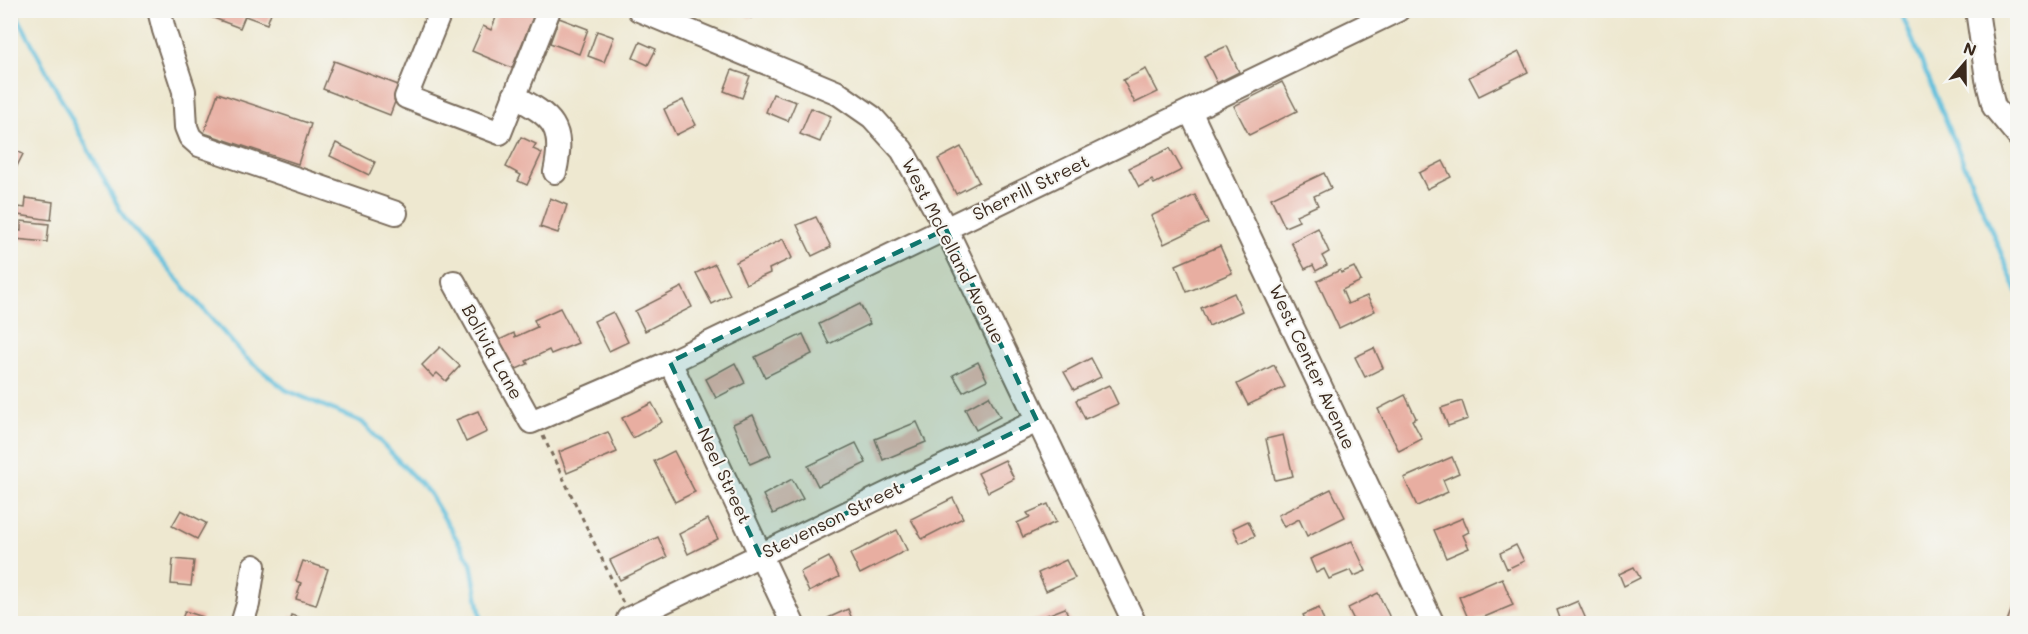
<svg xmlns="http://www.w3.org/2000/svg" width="2028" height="634" font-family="Mali,sans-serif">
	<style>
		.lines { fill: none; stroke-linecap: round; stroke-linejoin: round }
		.stream { stroke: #5dbedb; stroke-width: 4.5 }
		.building { fill: #e8aea1 }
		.minor-casing { stroke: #7a6c5c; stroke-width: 26 }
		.path { stroke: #7a6c5c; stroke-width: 3; stroke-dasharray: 4.5 4.5; stroke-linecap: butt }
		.minor { stroke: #fff; stroke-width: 22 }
		.marked { fill: #0f766e; fill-opacity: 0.2; stroke: #0f766e; stroke-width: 4.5; stroke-dasharray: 12 8; stroke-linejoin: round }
		.labels { text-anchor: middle; stroke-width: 4.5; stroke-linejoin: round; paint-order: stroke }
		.street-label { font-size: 18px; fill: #3b2a1e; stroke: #f6f6f2 }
	</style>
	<rect width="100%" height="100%" fill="#f6f6f2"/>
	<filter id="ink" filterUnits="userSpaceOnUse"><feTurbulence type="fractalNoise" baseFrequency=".0167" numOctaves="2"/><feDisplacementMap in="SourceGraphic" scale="12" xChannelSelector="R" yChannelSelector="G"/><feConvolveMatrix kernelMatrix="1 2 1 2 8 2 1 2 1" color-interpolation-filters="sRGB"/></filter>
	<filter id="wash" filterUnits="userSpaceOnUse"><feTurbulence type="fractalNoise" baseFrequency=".008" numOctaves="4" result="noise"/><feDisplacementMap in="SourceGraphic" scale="24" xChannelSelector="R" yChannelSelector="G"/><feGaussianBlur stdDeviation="1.35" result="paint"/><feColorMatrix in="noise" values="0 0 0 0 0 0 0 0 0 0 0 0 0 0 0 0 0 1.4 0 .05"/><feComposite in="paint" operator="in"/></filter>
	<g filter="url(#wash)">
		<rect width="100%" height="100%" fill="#eee8d0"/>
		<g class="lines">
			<g class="stream">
				<path d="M14,10L125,219L245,357L286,390L362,422L429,493L471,563L482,624"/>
				<path d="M1900,10L2018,294"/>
			</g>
		</g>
		<g id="blocks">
			<g class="building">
				<path d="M272,10L267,24L245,16L240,28L195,11Z"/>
				<path d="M499,10H536L512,68L472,51L483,26L491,30Z"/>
				<path d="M747,10H767L765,16L754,11L751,18L745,15Z"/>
				<path d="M559,18L588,29L579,54L550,43Z"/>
				<path d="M597,31L614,37L604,62L588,56Z"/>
				<path d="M640,42L656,49L648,65L633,58Z"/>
				<path d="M1227,46L1239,72L1217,83L1204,56Z"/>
				<path d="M1519,52L1528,72L1479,96L1469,77Z"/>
				<path d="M334,61L401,86L390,115L323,89Z"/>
				<path d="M1146,69L1158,92L1135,103L1123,80Z"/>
				<path d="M732,70L750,76L742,98L724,91Z"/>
				<path d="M1282,82L1297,111L1249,135L1234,106Z"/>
				<path d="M218,93L311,124L298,164L204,133Z"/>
				<path d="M773,94L796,102L788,121L766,112Z"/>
				<path d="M683,100L696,125L676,135L664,109Z"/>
				<path d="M811,108L831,116L820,142L800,134Z"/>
				<path d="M521,137L536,144L533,149L542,153L527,185L518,181L521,175L506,167Z"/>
				<path d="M336,143L375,162L369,175L330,156Z"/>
				<path d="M961,147L979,182L956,194L938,159Z"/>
				<path d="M10,148L23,154L10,180Z"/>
				<path d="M1170,148L1182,170L1154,184L1152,180L1139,187L1129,168Z"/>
				<path d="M1443,161L1451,177L1427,189L1419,173Z"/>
				<path d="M1324,173L1331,188L1314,196L1318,205L1296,215L1299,221L1285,227L1271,198Z"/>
				<path d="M1195,195L1208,223L1164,244L1151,216Z"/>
				<path d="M26,198L53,202L51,220L18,215L19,207L25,208Z"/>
				<path d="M550,198L567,205L558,233L540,227Z"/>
				<path d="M816,217L831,247L812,256L797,225Z"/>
				<path d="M21,221L49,224L47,242L15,239L16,230L21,231Z"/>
				<path d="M1318,228L1329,252L1322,256L1327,265L1316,271L1313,265L1305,269L1291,242Z"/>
				<path d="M783,239L792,258L769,269L770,273L746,284L736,262Z"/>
				<path d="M1220,246L1232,273L1187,292L1176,265Z"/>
				<path d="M715,264L730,295L712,304L696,273Z"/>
				<path d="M1354,267L1361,281L1342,290L1348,304L1367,296L1375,311L1339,328L1317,281L1340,270L1341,273Z"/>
				<path d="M682,287L692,307L645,331L635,311Z"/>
				<path d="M1234,293L1242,311L1209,326L1201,308Z"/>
				<path d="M860,304L870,324L829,344L819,324Z"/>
				<path d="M560,308L578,343L551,354L549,350L526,361L528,364L512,371L497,341L514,333L515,337L537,327L534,320Z"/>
				<path d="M613,312L628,342L609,351L594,321Z"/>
				<path d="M803,334L812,354L765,377L755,357Z"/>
				<path d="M440,347L460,366L446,381L437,373L433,377L422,365Z"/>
				<path d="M1374,348L1383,368L1365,377L1355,357Z"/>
				<path d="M1091,358L1101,377L1074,390L1064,372Z"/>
				<path d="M978,362L987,380L963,392L953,375Z"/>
				<path d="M735,363L745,383L716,398L706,379Z"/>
				<path d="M1274,365L1285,387L1248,405L1237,384Z"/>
				<path d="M1109,385L1118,404L1085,419L1076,400Z"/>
				<path d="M1405,395L1416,418L1412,420L1422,439L1399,451L1378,409Z"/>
				<path d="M989,396L1000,417L976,430L965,409Z"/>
				<path d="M1462,401L1468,419L1448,426L1441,408Z"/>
				<path d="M652,403L662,422L633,438L622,418Z"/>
				<path d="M478,411L487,432L466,442L456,420Z"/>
				<path d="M753,415L771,455L750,464L733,424Z"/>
				<path d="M917,422L926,442L883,460L875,439Z"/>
				<path d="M608,432L617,452L567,473L559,452Z"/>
				<path d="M1283,435L1293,476L1275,480L1266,439Z"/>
				<path d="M856,443L866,463L818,486L808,466Z"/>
				<path d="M674,451L695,492L675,502L654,461Z"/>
				<path d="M1452,457L1459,473L1443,480L1448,492L1417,506L1404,478Z"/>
				<path d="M1005,460L1014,479L988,492L978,473Z"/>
				<path d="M792,479L803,499L773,514L763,495Z"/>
				<path d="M1331,489L1345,517L1307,536L1299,519L1284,527L1278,515Z"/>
				<path d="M953,498L963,518L922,539L911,519Z"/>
				<path d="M1048,504L1056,522L1023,537L1017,523L1030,517L1027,513Z"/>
				<path d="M181,510L206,523L197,539L172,526Z"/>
				<path d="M1463,518L1469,532L1463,535L1469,548L1446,558L1434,530Z"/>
				<path d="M708,519L718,539L688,554L679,534Z"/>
				<path d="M1248,521L1255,536L1240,543L1233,528Z"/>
				<path d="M897,530L907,550L860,574L850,554Z"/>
				<path d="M658,537L667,557L620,580L610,560Z"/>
				<path d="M1352,541L1366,571L1354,576L1351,570L1329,579L1324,569L1316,573L1310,559Z"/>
				<path d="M1516,545L1524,561L1507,569L1500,553Z"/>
				<path d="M829,557L839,577L809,592L800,572Z"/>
				<path d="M173,559L194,561L191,586L171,584Z"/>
				<path d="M1066,560L1075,578L1046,591L1038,573Z"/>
				<path d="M303,561L328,569L316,605L296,599L301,583L296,581Z"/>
				<path d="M1634,567L1640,578L1624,586L1619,574Z"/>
				<path d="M1502,578L1513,605L1470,623L1459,597Z"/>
				<path d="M1378,593L1392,622L1388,624H1363L1361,619L1355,622L1348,608Z"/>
				<path d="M2017,595L2018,624H2006Z"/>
				<path d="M1578,601L1588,624H1562L1557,610Z"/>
				<path d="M1065,608L1072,624H1027V623Z"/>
				<path d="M1319,608L1325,624H1307L1303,615Z"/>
				<path d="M848,609L854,624H830L828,618Z"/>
				<path d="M185,611L203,617L200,624H180Z"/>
				<path d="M291,615L301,618L300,624H289Z"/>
			</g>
		</g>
	</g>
	<g filter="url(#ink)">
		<use href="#blocks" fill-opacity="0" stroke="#7a6c5c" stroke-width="1.5"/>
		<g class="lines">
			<g class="minor-casing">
				<g id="minor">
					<path d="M159,10L164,30L184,91L186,127L190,137L199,145L396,213"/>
					<path d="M441,10L406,97L500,133L549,10"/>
					<path d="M639,10L836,92L872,117L902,150L946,229L1135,624"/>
					<path d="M1977,10L1987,79L1994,107L2018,136"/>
					<path d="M514,96C553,117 565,126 555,172"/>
					<path d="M1190,111L1433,624"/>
					<path d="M454,282L531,422L670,362L1398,10"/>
					<path d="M670,362L793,624"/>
					<path d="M628,619L1037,421"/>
					<path d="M242,624L248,604L254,566"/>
				</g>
			</g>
			<path class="path" d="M543,436L623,603"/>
			<use href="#minor" class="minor"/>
		</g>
	</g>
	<path class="marked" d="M946,229L1037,421L760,555L670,362Z"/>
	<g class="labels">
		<g class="street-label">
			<text transform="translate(1031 188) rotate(-26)" y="6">Sherrill Street</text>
			<text transform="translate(953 251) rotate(63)" y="6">West McLelland Avenue</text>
			<text transform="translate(492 352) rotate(61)" y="6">Bolivia Lane</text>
			<text transform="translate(1312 367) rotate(65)" y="6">West Center Avenue</text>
			<text transform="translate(724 476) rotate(65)" y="6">Neel Street</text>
			<text transform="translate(832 520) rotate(-26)" y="6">Stevenson Street</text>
		</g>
	</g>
	<rect width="2028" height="634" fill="none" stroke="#f6f6f2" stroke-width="36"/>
	<g transform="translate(1965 63) rotate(20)" stroke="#f6f6f2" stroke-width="4.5" paint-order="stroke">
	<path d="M0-4.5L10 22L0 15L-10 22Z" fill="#3b2a1e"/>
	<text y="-9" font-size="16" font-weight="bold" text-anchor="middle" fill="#3b2a1e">N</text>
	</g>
</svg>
